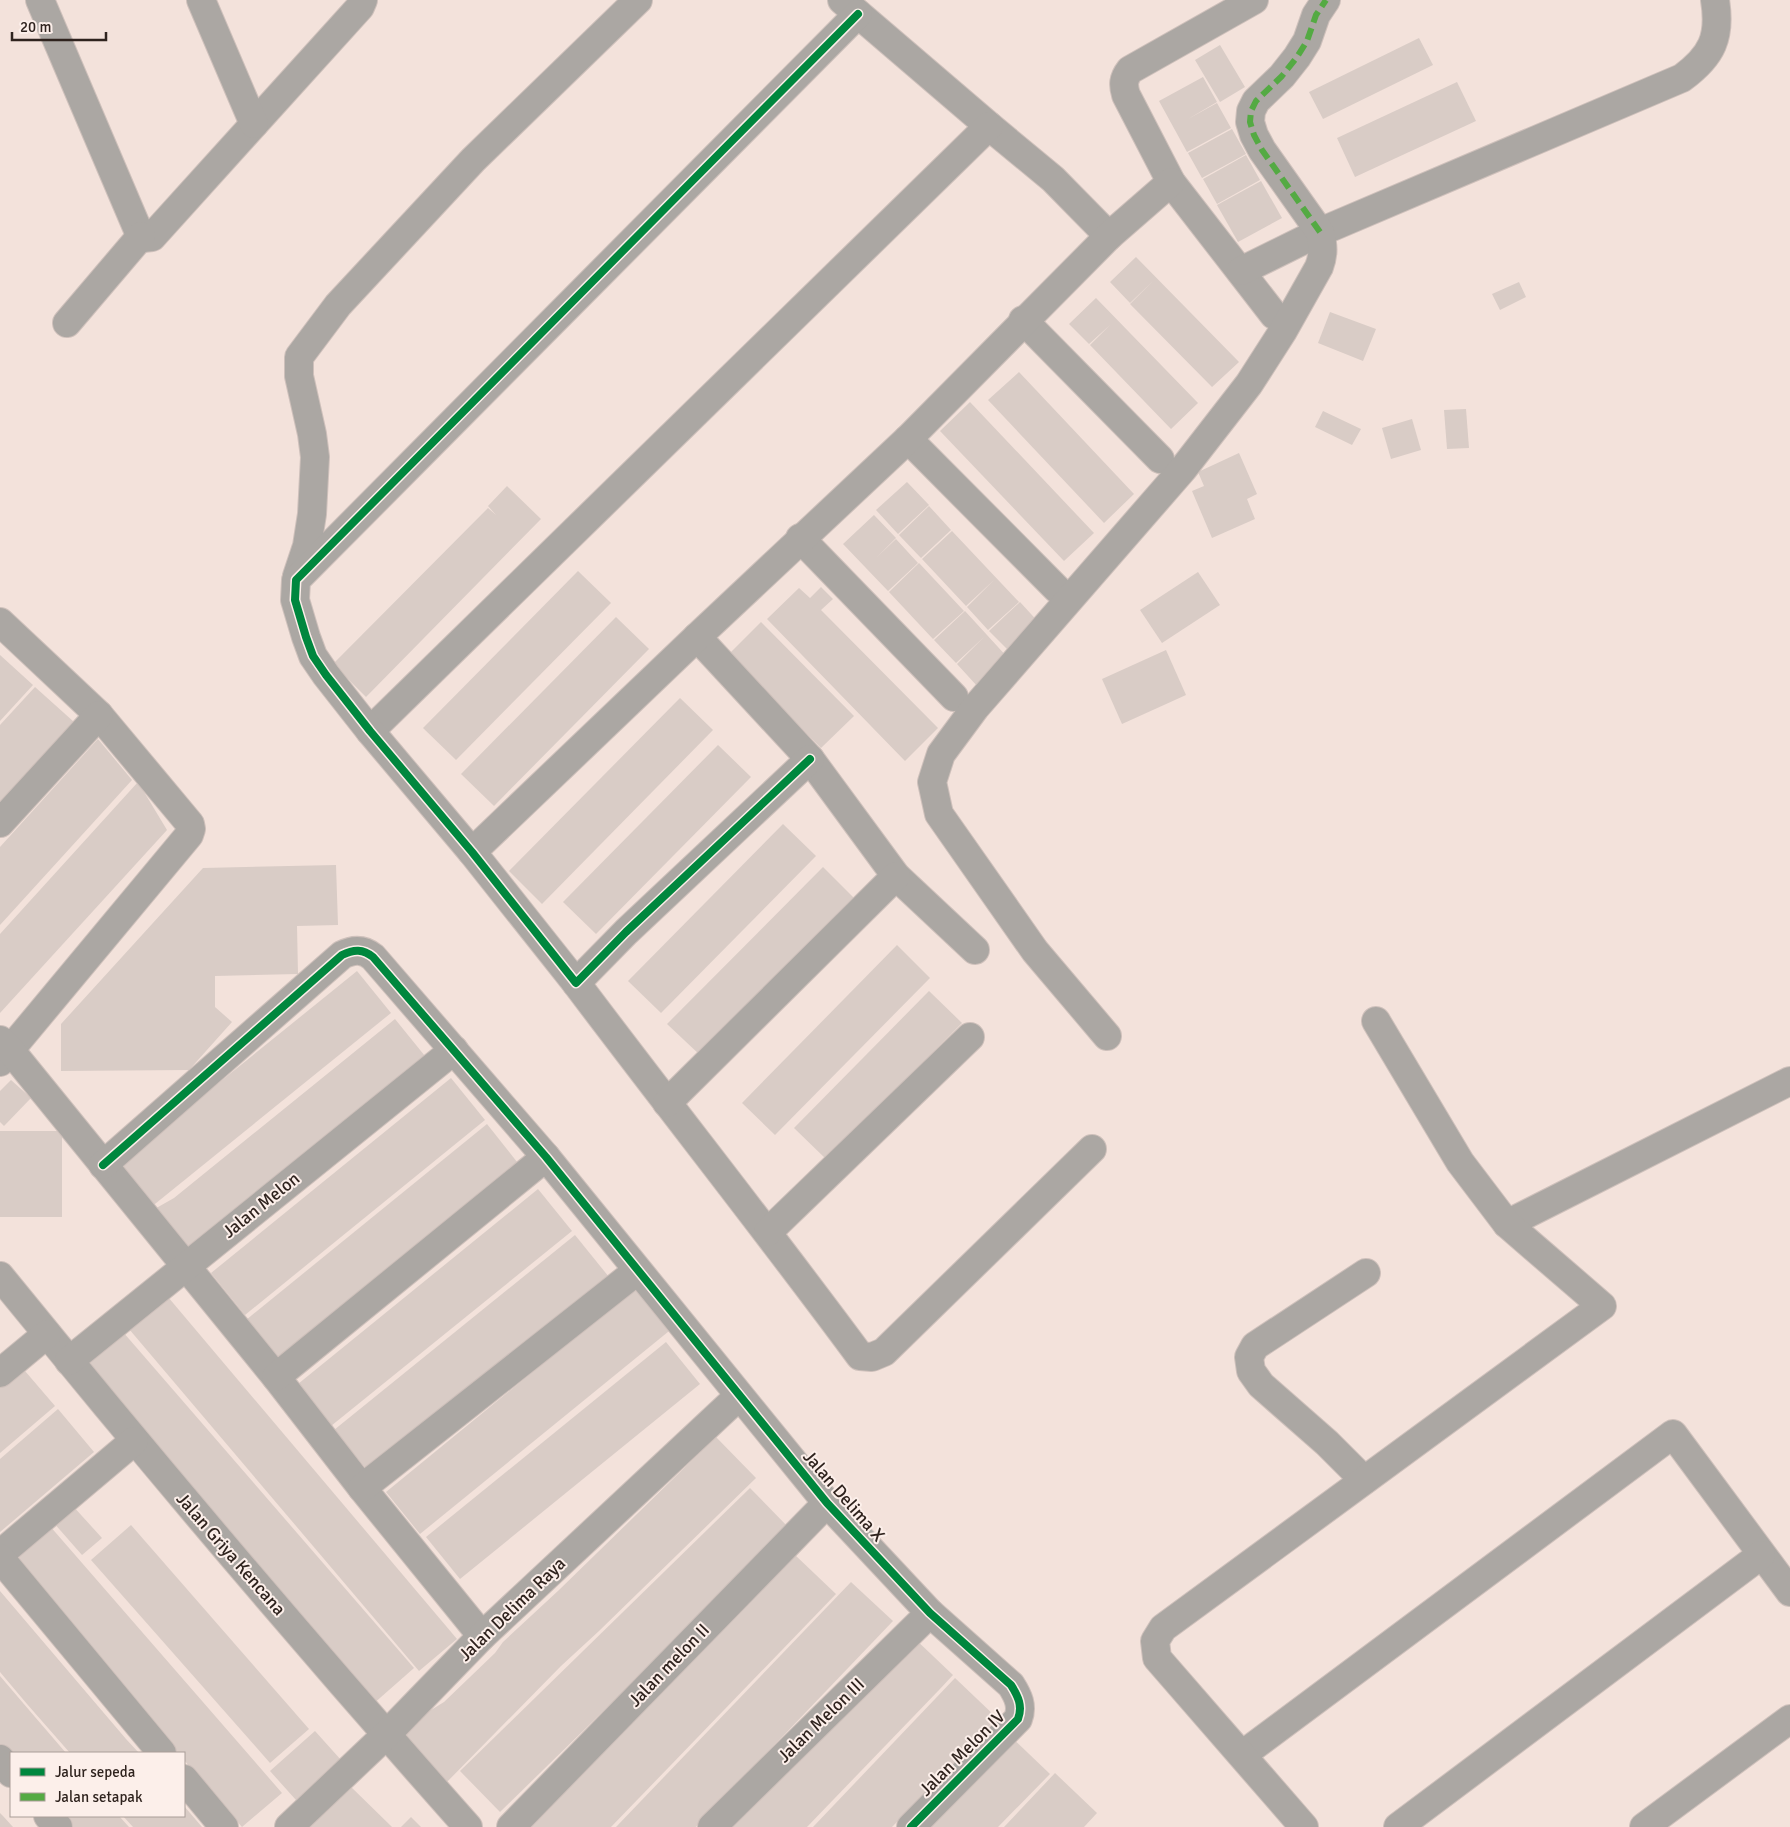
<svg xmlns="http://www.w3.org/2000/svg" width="1790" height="1827" font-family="Signika,sans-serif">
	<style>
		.building { fill: #d9ccc6 }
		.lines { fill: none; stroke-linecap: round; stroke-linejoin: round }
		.street-casing { stroke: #cec0bb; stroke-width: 30 }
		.street { stroke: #aba7a3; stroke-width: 28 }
		.quiet { stroke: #54aa43; stroke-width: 6; stroke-dasharray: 12 6; stroke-linecap: butt }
		.cycleway-casing { stroke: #fcefea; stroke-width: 11 }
		.cycleway { stroke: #00873e; stroke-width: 8 }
		.labels { text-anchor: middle; stroke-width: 4; stroke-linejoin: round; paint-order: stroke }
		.street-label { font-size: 18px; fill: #2f231e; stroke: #fcefea }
	</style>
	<rect width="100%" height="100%" fill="#f3e2db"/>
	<g class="building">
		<path d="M1419,38L1433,65L1323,119L1309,92Z"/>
		<path d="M1220,45L1245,87L1220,102L1195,60Z"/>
		<path d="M1203,77L1217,102L1188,119L1217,103L1231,128L1187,152L1159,101Z"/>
		<path d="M1457,82L1476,121L1355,177L1337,138Z"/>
		<path d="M1232,129L1246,154L1202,178L1188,153Z"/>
		<path d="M1246,155L1260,180L1217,204L1203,179Z"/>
		<path d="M1261,181L1282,218L1238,242L1217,205Z"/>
		<path d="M1136,257L1239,362L1212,387L1130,304L1153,281L1130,303L1110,282Z"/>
		<path d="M1519,282L1526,297L1500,310L1492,294Z"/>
		<path d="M1096,298L1198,403L1171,429L1090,345L1110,325L1089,344L1069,324Z"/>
		<path d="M1330,312L1376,329L1363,361L1318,343Z"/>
		<path d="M1019,372L1134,494L1104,523L988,400Z"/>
		<path d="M970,402L1094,533L1064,561L940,431Z"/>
		<path d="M1466,409L1469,448L1447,449L1444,410Z"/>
		<path d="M1323,411L1361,429L1352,445L1315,427Z"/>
		<path d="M1412,419L1421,450L1391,459L1382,428Z"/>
		<path d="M1239,453L1257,494L1247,499L1255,519L1212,538L1192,491L1204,486L1198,472Z"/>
		<path d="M907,482L929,505L898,534L876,510Z"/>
		<path d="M507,486L541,519L366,697L333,664L488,508L496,515L488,506Z"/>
		<path d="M929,506L951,530L921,558L899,535Z"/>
		<path d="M874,515L896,538L877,557L896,539L918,563L888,591L843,544Z"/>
		<path d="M952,531L1019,602L988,630L967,607L994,580L966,606L922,559Z"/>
		<path d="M919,563L964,611L933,639L889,592Z"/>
		<path d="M578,571L611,603L456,760L423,728Z"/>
		<path d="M1198,572L1220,605L1162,643L1140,610Z"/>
		<path d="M821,587L833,599L821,610L938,728L905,761L767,619L799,588L810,598Z"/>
		<path d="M1020,602L1042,626L1012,654L989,631Z"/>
		<path d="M965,611L1009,659L978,687L957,664L984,637L956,663L934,640Z"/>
		<path d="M616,617L649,649L494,806L461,774Z"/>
		<path d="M761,622L854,716L821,748L729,654Z"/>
		<path d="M1166,650L1186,695L1122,724L1102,679Z"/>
		<path d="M0,655L33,685L0,721Z"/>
		<path d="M35,687L74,722L0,804V725Z"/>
		<path d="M680,698L713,730L542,904L509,871Z"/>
		<path d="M98,739L132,780L0,925V847Z"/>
		<path d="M718,745L751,777L596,934L563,902Z"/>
		<path d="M138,782L167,830L0,1013V934Z"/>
		<path d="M783,824L816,856L661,1013L628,981Z"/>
		<path d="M336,865L338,925L297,926L298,974L215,976V1007L232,1022L189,1070L61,1071V1024L203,868Z"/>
		<path d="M823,867L855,899L701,1056L667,1024Z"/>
		<path d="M897,945L930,978L775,1135L742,1103Z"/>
		<path d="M357,971L391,1013L150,1208L116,1166Z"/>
		<path d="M929,991L962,1023L827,1160L794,1128Z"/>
		<path d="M395,1019L429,1061L186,1259L144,1215L174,1198Z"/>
		<path d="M451,1078L485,1120L245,1315L211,1273Z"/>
		<path d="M11,1080L31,1098L4,1126L0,1122V1091Z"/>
		<path d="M487,1124L521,1167L281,1361L246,1320Z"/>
		<rect x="0" y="1131" width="62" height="86"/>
		<path d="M538,1189L572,1231L331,1426L298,1384Z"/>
		<path d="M575,1235L609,1277L369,1472L334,1430Z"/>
		<path d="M639,1285L674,1327L420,1534L386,1492Z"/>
		<path d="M168,1297L457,1639L419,1671L129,1329Z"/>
		<path d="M123,1332L414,1668L372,1705L80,1368Z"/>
		<path d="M666,1342L700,1384L460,1579L426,1537Z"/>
		<path d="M19,1364L55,1406L0,1453V1380Z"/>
		<path d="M58,1409L94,1452L0,1532V1459Z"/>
		<path d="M716,1437L756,1478L599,1631L561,1666L444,1785L397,1731L444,1702L495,1653L503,1642L559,1590Z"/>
		<path d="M750,1488L790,1529L500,1812L460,1771Z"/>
		<path d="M72,1505L102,1538L82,1555L53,1522Z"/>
		<path d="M49,1525L282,1793L242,1827L184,1760V1753H178L9,1560Z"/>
		<path d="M131,1525L309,1729L270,1763L91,1560Z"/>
		<path d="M794,1554L836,1594L670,1766L611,1827H531Z"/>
		<path d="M851,1582L893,1621L696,1827H616Z"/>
		<path d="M0,1591L126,1739L139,1753H70L27,1704L0,1672Z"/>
		<path d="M912,1636L953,1675L939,1690L807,1827H727Z"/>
		<path d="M0,1676L35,1717L66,1753H11L0,1757Z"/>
		<path d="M955,1678L997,1718L892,1827H813Z"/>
		<path d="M315,1731L341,1760L296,1800L270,1771Z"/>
		<path d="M1008,1734L1050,1774L998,1827H918Z"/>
		<path d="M1055,1773L1097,1813L1084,1827H1004Z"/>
		<path d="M348,1784L392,1827H305Z"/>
		<path d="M184,1806L202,1827H133L123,1816H184Z"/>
		<path d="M0,1813L3,1816L13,1827H0Z"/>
		<path d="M50,1816H119L129,1827H60Z"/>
		<path d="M411,1817L421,1827H401Z"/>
	</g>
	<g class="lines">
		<g class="street-casing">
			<g id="street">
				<path d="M40,0L138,230L143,238L152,237L360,7L363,0"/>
				<path d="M201,0L254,124"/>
				<path d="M842,0L989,126L1053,179L1109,236"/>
				<path d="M1254,0L1130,70C1123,79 1123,85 1126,95L1171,182L1274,315"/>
				<path d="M1241,271L1320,232L1682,78C1712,56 1721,37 1715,0"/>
				<path d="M1023,320L1160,459"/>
				<path d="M67,323L141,236"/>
				<path d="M908,439L1057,589"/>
				<path d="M800,538L954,697"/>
				<path d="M297,576L307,546L312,514L315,457L312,434L299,376V357L338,305L473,160L638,0"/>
				<path d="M0,622L99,715L190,824L191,829L189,835L0,1062"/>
				<path d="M697,637L810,759L896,876L975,950"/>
				<path d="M370,731L989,126"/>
				<path d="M810,759L626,932L576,983L472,852L370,731L326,675L313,656L306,637L295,600L296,580L858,14"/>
				<path d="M0,823L99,715"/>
				<path d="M472,852L697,637L908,439L1109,236L1171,182"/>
				<path d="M576,983C670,1108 767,1230 860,1356L872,1357L884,1352L1092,1149"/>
				<path d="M1107,1036L1035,951L939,814L932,782L941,754L975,708L1183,469L1249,384L1283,331L1319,267C1324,254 1323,245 1320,232L1262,150L1254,135L1250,122L1251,111L1256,101L1282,76L1297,57L1307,41L1316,15L1326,0"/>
				<path d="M0,1040L11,1051L276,1377L362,1488L482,1636"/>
				<path d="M667,1103L896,876"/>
				<path d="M103,1165L342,955C354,949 363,949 373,957L546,1157L827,1503L930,1613L1011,1685C1018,1696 1023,1706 1018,1719L911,1827"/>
				<path d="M1507,1224L1790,1081"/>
				<path d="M768,1232L970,1037"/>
				<path d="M0,1276C152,1463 308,1647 468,1827"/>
				<path d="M69,1361L454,1050"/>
				<path d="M0,1373L47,1334"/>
				<path d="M276,1377L546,1157"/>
				<path d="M1364,1480L1327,1443L1261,1385L1251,1371L1249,1357L1255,1346L1366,1273"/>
				<path d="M362,1488L637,1271"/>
				<path d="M0,1554L134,1441"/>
				<path d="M0,1558L162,1753"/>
				<path d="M1242,1755L1673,1434L1790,1592"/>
				<path d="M0,1759L11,1773"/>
				<path d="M184,1779L224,1827"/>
				<path d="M48,1816L58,1827"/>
				<path d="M289,1827L386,1735L482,1636L739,1396"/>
				<path d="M511,1827L827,1503"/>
				<path d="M712,1827L930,1613"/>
				<path d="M1304,1827L1157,1658L1155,1641L1163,1628L1602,1306L1507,1224L1460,1162L1376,1021"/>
				<path d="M1398,1827L1761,1555"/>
				<path d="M1644,1827L1790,1719"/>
			</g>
		</g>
		<use href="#street" class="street"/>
		<path class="quiet" d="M1320,232L1262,150L1254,135L1250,122L1251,111L1256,101L1282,76L1297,57L1307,41L1316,15L1326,0"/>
		<g class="cycleway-casing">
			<g id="cycleway">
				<path d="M810,759L626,932L576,983L472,852L370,731L326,675L313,656L306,637L295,600L296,580L858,14"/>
				<path d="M103,1165L342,955C354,949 363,949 373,957L546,1157L827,1503L930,1613L1011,1685C1018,1696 1023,1706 1018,1719L911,1827"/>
			</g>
		</g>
		<use href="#cycleway" class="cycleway"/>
	</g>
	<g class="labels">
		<g class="street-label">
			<text transform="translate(261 1205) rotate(-39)" y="6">Jalan Melon</text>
			<text transform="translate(844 1496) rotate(49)" y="6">Jalan Delima X</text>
			<text transform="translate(231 1554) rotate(49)" y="6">Jalan Griya Kencana</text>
			<text transform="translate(512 1609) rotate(-44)" y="6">Jalan Delima Raya</text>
			<text transform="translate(669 1665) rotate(-46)" y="6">Jalan melon II</text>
			<text transform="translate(821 1720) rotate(-44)" y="6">Jalan Melon III</text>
			<text transform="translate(962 1753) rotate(-45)" y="6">Jalan Melon IV</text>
		</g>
	</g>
	<rect x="10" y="1752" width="175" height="65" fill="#fcefea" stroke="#aa9d98"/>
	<rect x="20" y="1768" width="25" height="8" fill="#00873e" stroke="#aa9d98"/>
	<text x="55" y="1777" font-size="15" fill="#2f231e">Jalur sepeda</text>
	<rect x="20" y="1793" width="25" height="8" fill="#54aa43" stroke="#aa9d98"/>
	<text x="55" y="1802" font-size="15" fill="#2f231e">Jalan setapak</text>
	<path d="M12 32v8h94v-8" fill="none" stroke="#2f231e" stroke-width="2.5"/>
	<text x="20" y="32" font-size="15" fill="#2f231e" stroke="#fcefea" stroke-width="4" paint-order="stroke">20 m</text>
</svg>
